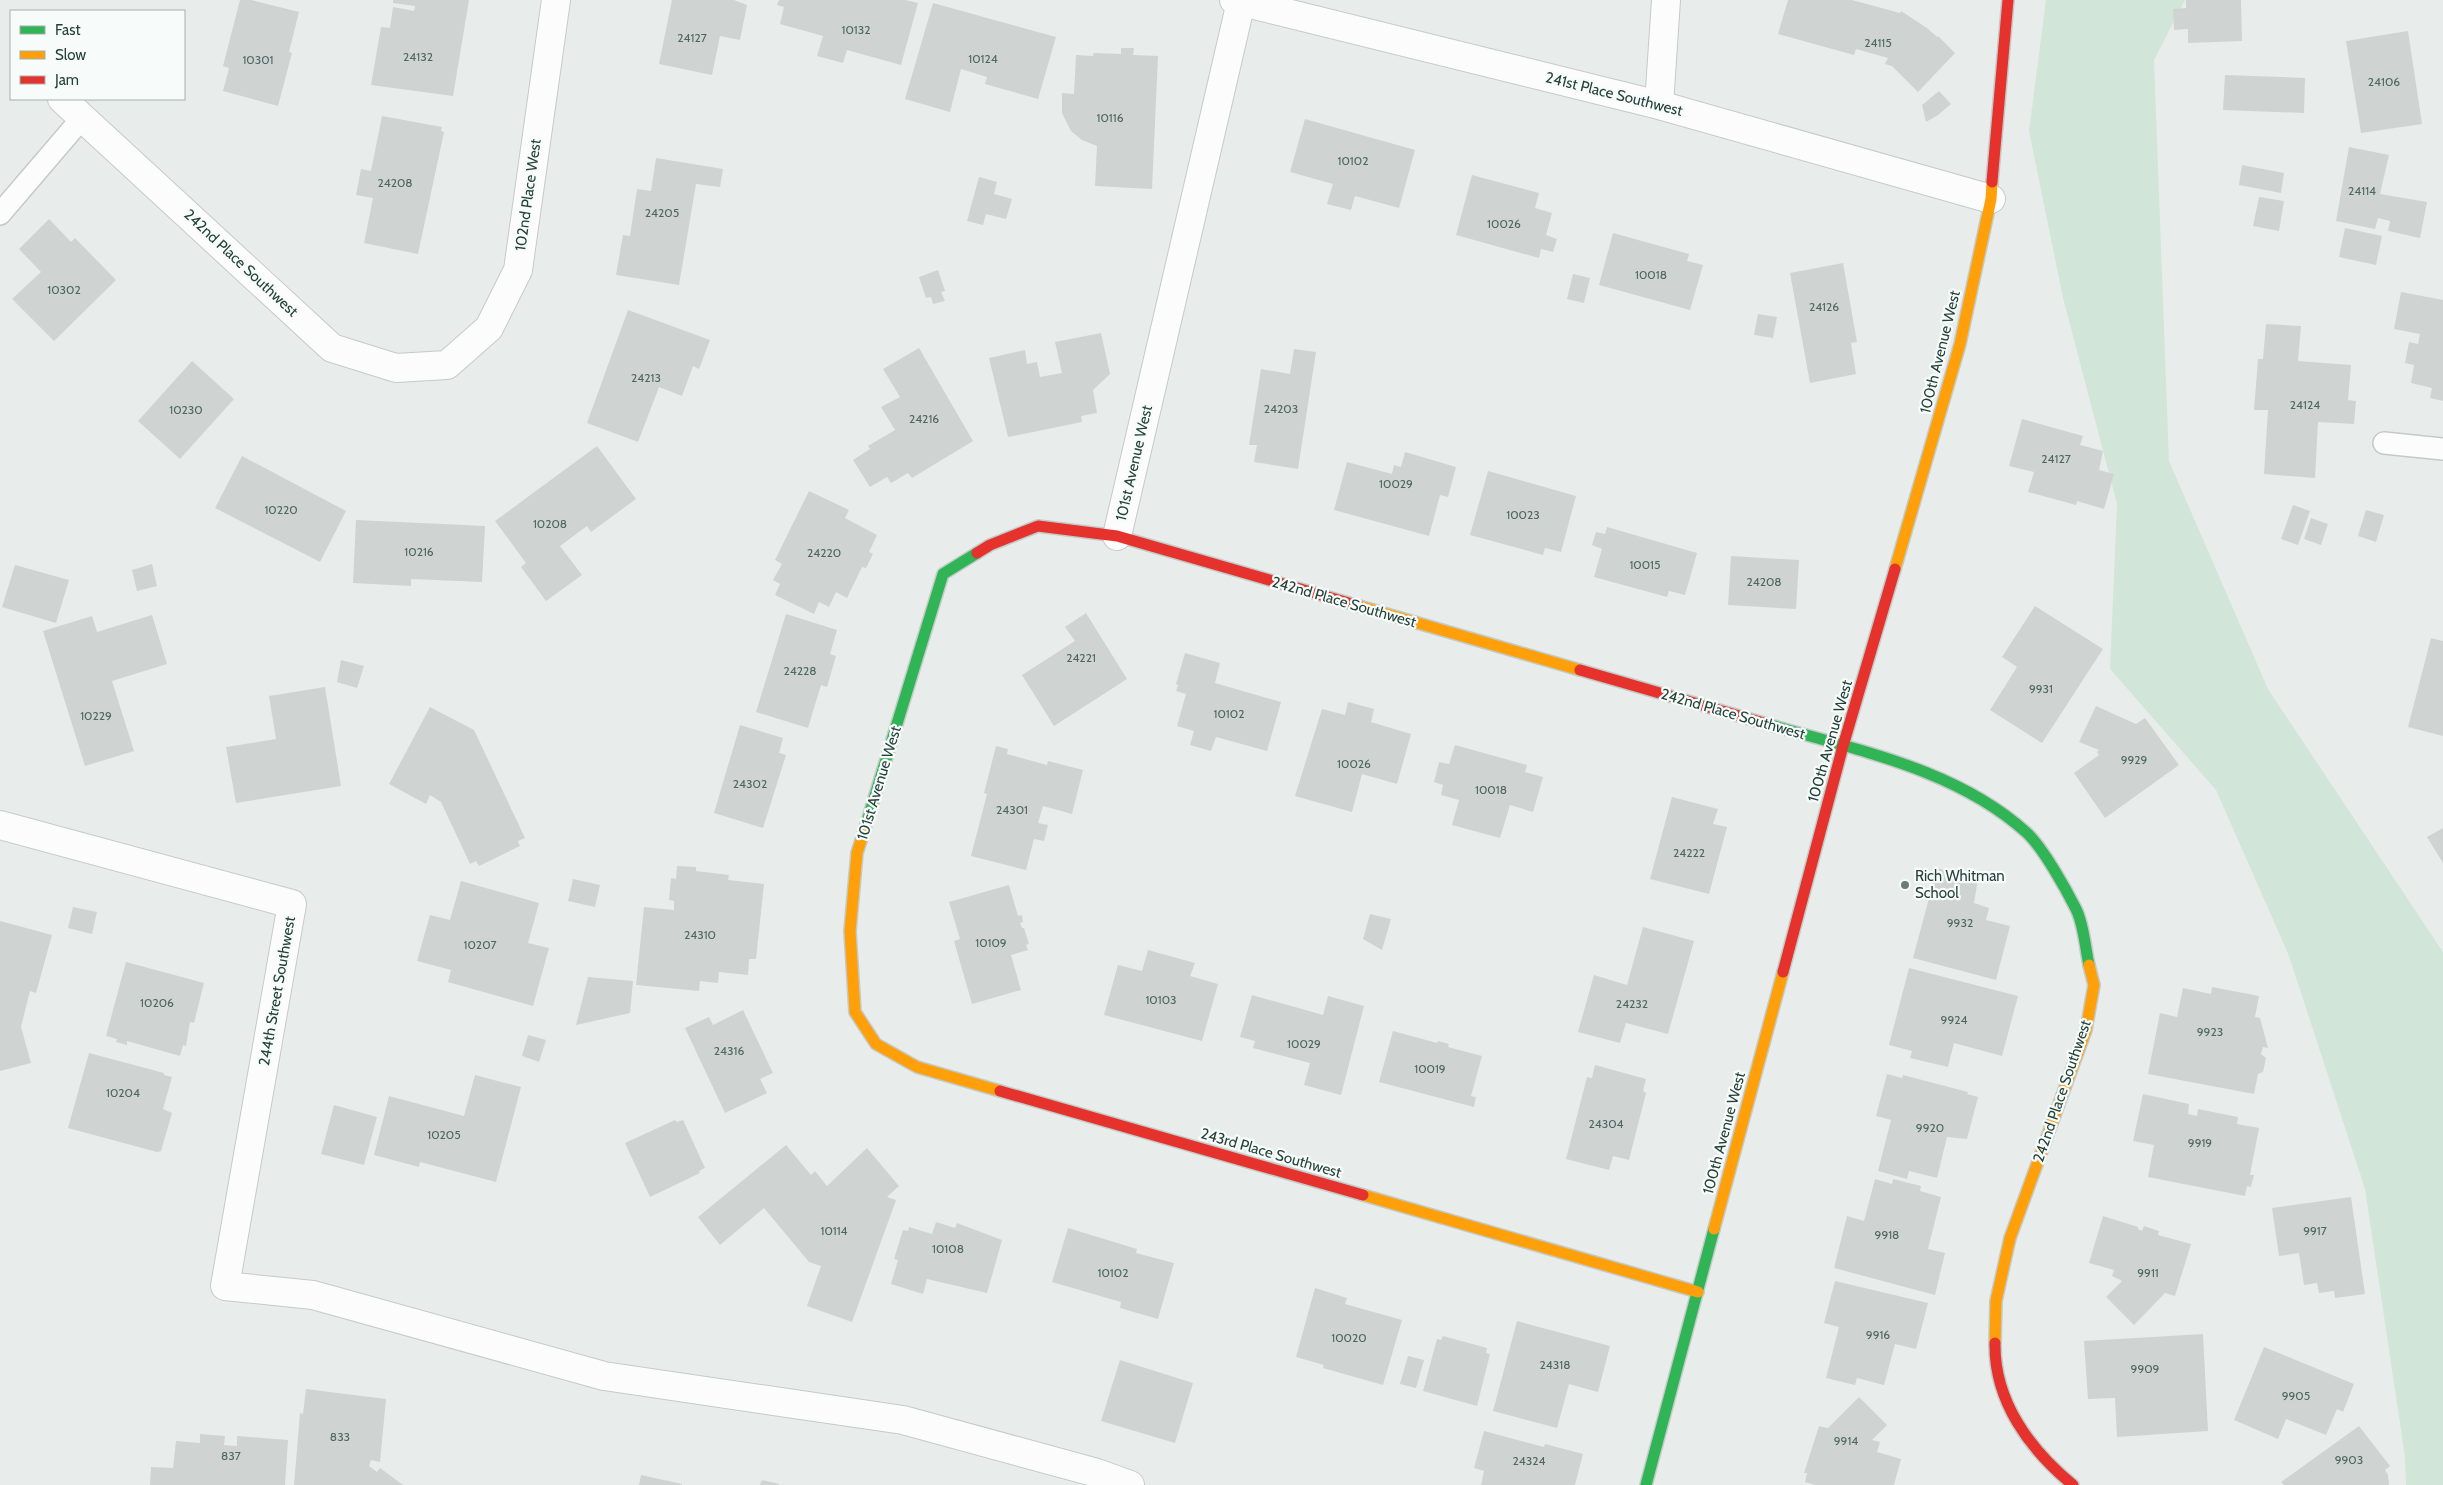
<svg xmlns="http://www.w3.org/2000/svg" width="2443" height="1485" font-family="Cabin,sans-serif">
	<style>
		.green { fill: #d1e6d8 }
		.building { fill: #cfd4d2 }
		.lines { fill: none; stroke-linecap: round; stroke-linejoin: round }
		.lane-casing { stroke: #c5cac8; stroke-width: 24 }
		.street-casing { stroke: #c5cac8; stroke-width: 30 }
		.fast-casing { stroke: #c3cbc8; stroke-width: 14 }
		.slow-casing { stroke: #c3cbc8; stroke-width: 14 }
		.jam-casing { stroke: #c3cbc8; stroke-width: 14 }
		.lane { stroke: #fcfcfc; stroke-width: 21 }
		.street { stroke: #fcfcfc; stroke-width: 28 }
		.fast { stroke: #30b455; stroke-width: 11 }
		.slow { stroke: #ff9f0a; stroke-width: 11 }
		.jam { stroke: #e5322d; stroke-width: 11 }
		.poi-dot { fill: #697e78; stroke: #f7fbf9; stroke-width: 2 }
		.labels { text-anchor: middle; stroke-width: 4.5; stroke-linejoin: round; paint-order: stroke }
		.number-label { font-size: 12px; fill: #506761 }
		.street-label { font-size: 15px; fill: #24423a; stroke: #f7fbf9 }
		.poi-label { font-size: 15px; fill: #24423a; stroke: #f7fbf9; text-anchor: start }
	</style>
	<rect width="100%" height="100%" fill="#e8edeb"/>
	<path class="green" d="M2046,0H2185L2154,60L2169,461L2268,689L2443,952V1485H2406L2405,1457L2365,1189L2289,956L2216,790L2110,669L2117,504L2063,298L2029,131Z"/>
	<g class="building">
		<path d="M240,0H251L299,12L289,52L292,53L278,106L223,91L229,68L223,66Z"/>
		<path d="M393,0H469L453,96L371,85L381,27L390,28L393,7L414,11L415,6L393,3Z"/>
		<path d="M672,0H734L747,5L740,40L720,36L712,75L659,64Z"/>
		<path d="M779,0H905L918,3L901,65L847,50L843,63L817,56L823,36L780,24L784,7L777,5Z"/>
		<path d="M1788,0H1852L1900,13L1901,11L1927,28L1937,37L1938,36L1955,53L1918,92L1892,66L1885,64L1888,58L1856,49L1854,55L1778,34Z"/>
		<path d="M2186,0H2241L2242,41L2188,43V29L2174,30L2173,9L2186,8Z"/>
		<path d="M933,3L1056,37L1038,99L985,84L987,77L961,69L950,112L905,99Z"/>
		<path d="M2408,31L2422,124L2361,133L2346,41Z"/>
		<path d="M1121,48H1134L1133,55L1158,56L1152,189L1095,186L1097,146L1082,140L1071,131L1062,113V93L1074,94L1076,55L1093,56L1094,53L1121,54Z"/>
		<path d="M2225,75L2305,78L2304,113L2223,110Z"/>
		<path d="M1939,91L1951,104L1938,115L1926,122L1922,105Z"/>
		<path d="M382,116L442,127L441,131L444,132L418,254L364,243L373,198L356,195L361,169L371,171Z"/>
		<path d="M1305,119L1415,150L1399,208L1355,196L1351,210L1327,204L1333,184L1290,172Z"/>
		<path d="M2349,147L2389,155L2380,194L2427,202L2420,238L2388,231L2390,221L2378,218L2375,229L2336,221Z"/>
		<path d="M656,158L723,169L720,187L696,184L679,285L616,275L623,235L630,236L637,189L651,191Z"/>
		<path d="M2242,165L2284,173L2281,193L2239,185Z"/>
		<path d="M1472,175L1539,193L1535,208L1552,213L1546,235L1557,239L1553,252L1541,249L1539,258L1456,235Z"/>
		<path d="M979,177L997,182L994,194L1012,199L1006,219L986,214L983,225L967,221Z"/>
		<path d="M2259,197L2284,201L2279,231L2253,226Z"/>
		<path d="M49,219L71,242L75,238L116,280L54,341L12,299L41,272L19,249Z"/>
		<path d="M2345,228L2382,236L2376,265L2339,257Z"/>
		<path d="M1613,233L1689,254L1687,261L1703,265L1690,310L1599,285Z"/>
		<path d="M1843,263L1857,342L1851,343L1856,374L1810,383L1790,273Z"/>
		<path d="M938,270L945,291L941,292L945,301L933,304L931,297L926,298L919,277Z"/>
		<path d="M1573,274L1590,278L1584,303L1567,299Z"/>
		<path d="M2401,292L2443,300V401L2430,398L2432,388L2411,383L2414,365L2405,363L2409,342L2418,344L2420,334L2394,329Z"/>
		<path d="M628,310L710,340L699,369L693,366L682,396L659,387L638,442L587,423Z"/>
		<path d="M1758,314L1777,317L1773,338L1754,335Z"/>
		<path d="M2266,324L2301,326L2298,361L2351,365L2348,400L2356,401L2354,424L2318,422L2315,478L2264,474L2268,410H2254L2258,359H2263Z"/>
		<path d="M1101,333L1110,374L1093,390L1097,413L1081,416L1082,422L1008,437L989,358L1025,350L1027,364L1037,362L1040,377L1062,373L1055,342Z"/>
		<path d="M919,348L973,441L912,478L908,473L891,483L887,477L870,487L853,460L870,449L868,446L895,430L881,407L900,397L883,369Z"/>
		<path d="M1294,349L1316,352L1298,469L1254,462L1257,445H1249L1261,369L1290,374Z"/>
		<path d="M192,361L234,399L180,459L138,421Z"/>
		<path d="M2022,419L2083,436L2080,445L2103,451L2099,470L2114,474L2104,509L2077,501L2076,505L2028,492L2034,472L2009,466Z"/>
		<path d="M597,446L636,499L591,532L587,526L560,546L582,575L546,601L521,567L526,563L495,521Z"/>
		<path d="M1405,452L1456,467L1448,497L1440,495L1429,536L1334,510L1347,462L1392,474L1394,465L1401,467Z"/>
		<path d="M242,456L346,511L320,562L215,508Z"/>
		<path d="M1488,471L1576,496L1561,552L1545,548L1543,555L1470,535Z"/>
		<path d="M809,491L849,510L845,518L877,535L869,552L873,554L866,568L862,567L847,598L836,592L829,607L819,602L814,614L775,595L780,584L773,580L782,564L775,560Z"/>
		<path d="M2293,505L2310,511L2298,545L2281,539Z"/>
		<path d="M2366,510L2384,515L2376,542L2358,536Z"/>
		<path d="M2311,518L2328,524L2321,545L2304,539Z"/>
		<path d="M356,520L485,526L482,582L411,579V586L353,583Z"/>
		<path d="M1607,527L1697,553L1685,595L1669,591L1667,597L1594,577L1602,549L1592,545L1596,532L1605,534Z"/>
		<path d="M1731,556L1799,560L1796,609L1728,605Z"/>
		<path d="M152,564L157,586L137,591L132,570Z"/>
		<path d="M15,565L69,580L56,623L2,607Z"/>
		<path d="M2035,606L2103,649L2042,743L1990,710L2017,667L2002,657Z"/>
		<path d="M1086,613L1127,679L1054,726L1022,675L1075,641L1065,627Z"/>
		<path d="M786,614L837,630L830,654L836,656L827,687L821,685L808,728L756,712Z"/>
		<path d="M152,615L167,664L112,681L134,751L85,766L43,631L92,616L97,632Z"/>
		<path d="M2431,638L2443,641V736L2408,727Z"/>
		<path d="M1185,653L1220,663L1215,683L1281,702L1267,751L1216,737L1211,751L1190,745L1194,731L1177,726L1186,694L1176,691L1178,685L1176,684Z"/>
		<path d="M341,660L364,666L357,688L337,682Z"/>
		<path d="M325,687L341,786L236,803L226,747L276,739L269,696Z"/>
		<path d="M1348,702L1374,709L1371,722L1411,734L1397,784L1362,774L1352,812L1295,796L1322,709L1345,715Z"/>
		<path d="M2096,706L2136,724L2145,718L2179,765L2105,818L2074,773L2099,755L2097,752L2099,750L2079,742Z"/>
		<path d="M430,707L474,730L525,838L518,841L520,846L479,866L476,861L470,864L441,802L430,795L426,804L389,784Z"/>
		<path d="M740,725L783,738L779,753L786,755L763,828L714,813Z"/>
		<path d="M1455,745L1527,765L1525,772L1543,777L1533,812L1510,805L1500,838L1452,825L1459,800L1441,795L1443,785L1434,782L1439,762L1449,764Z"/>
		<path d="M996,746L1008,749L1007,754L1047,765L1048,761L1083,770L1072,814L1043,806L1038,823L1048,825L1044,841L1034,839L1026,870L971,856L987,794L984,793Z"/>
		<path d="M1672,797L1718,809L1713,824L1727,827L1709,894L1650,879Z"/>
		<path d="M2443,828V863L2427,837Z"/>
		<path d="M677,866L696,867V871L729,875L728,880L764,884L756,959H749L748,975L719,972L718,983L700,981L699,991L636,985L644,907L674,910V901L669,900L671,878L676,879Z"/>
		<path d="M1937,868L1978,879L1974,903L1989,908L1986,920L2010,926L1996,980L1913,958Z"/>
		<path d="M573,879L600,885L595,907L568,901Z"/>
		<path d="M461,881L539,903L528,943L549,948L533,1006L448,982L451,970L417,961L430,915L450,920Z"/>
		<path d="M1009,885L1018,916L1022,915L1023,922L1020,923L1022,928H1024L1029,944L1026,945L1028,950L1011,955L1021,990L972,1004L954,941L960,939L949,902Z"/>
		<path d="M73,907L97,912L92,934L68,928Z"/>
		<path d="M1370,914L1391,919L1382,950L1363,939Z"/>
		<path d="M0,921L52,935L36,993L30,991L21,1027L31,1063L0,1071Z"/>
		<path d="M1643,927L1694,941L1668,1034L1626,1023L1620,1043L1578,1032L1594,975L1627,985Z"/>
		<path d="M1148,950L1195,963L1190,976L1218,984L1202,1041L1104,1015L1118,965L1142,971Z"/>
		<path d="M126,962L204,983L194,1023L190,1022L186,1046L183,1045L180,1056L127,1041V1045L116,1042L117,1039L106,1036Z"/>
		<path d="M1909,968L2018,996L2002,1056L1954,1043L1948,1067L1910,1058L1912,1051L1889,1045Z"/>
		<path d="M588,977L633,981L630,1013L576,1025Z"/>
		<path d="M2212,987L2259,996L2255,1017L2260,1018L2268,1048L2263,1047L2261,1054L2266,1058L2263,1072L2258,1074L2254,1094L2148,1074L2160,1013L2177,1017L2183,988L2211,994Z"/>
		<path d="M1252,995L1323,1015L1328,996L1364,1006L1341,1095L1304,1085L1310,1063L1253,1048L1255,1041L1240,1037Z"/>
		<path d="M743,1010L773,1073L760,1079L767,1093L725,1113L685,1028L709,1017L713,1025Z"/>
		<path d="M1393,1031L1437,1043L1438,1041L1449,1044L1448,1047L1482,1056L1471,1096L1476,1097L1474,1107L1379,1082Z"/>
		<path d="M528,1035L546,1040L539,1062L522,1056Z"/>
		<path d="M89,1053L164,1073V1075L172,1077L163,1109L172,1113L161,1151L157,1152L68,1128Z"/>
		<path d="M1595,1065L1646,1079L1643,1091L1646,1093L1629,1160L1613,1156L1609,1170L1566,1159L1587,1077L1592,1078Z"/>
		<path d="M1887,1074L1902,1078L1903,1075L1968,1092L1967,1094L1978,1097L1967,1139L1947,1137L1937,1178L1909,1171L1907,1179L1878,1171L1891,1120L1876,1116Z"/>
		<path d="M475,1075L521,1087L496,1182L420,1162L419,1167L374,1155L389,1096L464,1116Z"/>
		<path d="M2143,1094L2189,1104L2188,1114L2197,1116L2198,1109L2238,1117L2237,1124L2259,1128L2250,1175H2254L2251,1187L2247,1186L2245,1196L2148,1177L2154,1145L2133,1141Z"/>
		<path d="M334,1105L377,1117L364,1165L321,1154Z"/>
		<path d="M675,1120L677,1122L683,1120L705,1168L699,1171L700,1173L650,1197L625,1143Z"/>
		<path d="M786,1145L811,1175L815,1171L827,1186L867,1148L899,1186L887,1197L896,1200L852,1322L807,1306L821,1266L809,1262L764,1208L720,1245L698,1217Z"/>
		<path d="M1875,1179L1892,1184L1893,1179L1921,1186L1920,1191L1941,1197L1928,1249L1945,1253L1935,1295L1834,1268L1847,1216L1864,1221Z"/>
		<path d="M2351,1197L2365,1294L2335,1298L2334,1291L2319,1293L2317,1283L2304,1285L2299,1253L2279,1256L2272,1208Z"/>
		<path d="M2103,1216L2138,1227V1229L2142,1231L2144,1226L2159,1231L2158,1235L2191,1244L2175,1296L2165,1293L2134,1325L2106,1297L2122,1281L2112,1276L2114,1270L2089,1263Z"/>
		<path d="M936,1222L955,1228L957,1223L1002,1240L987,1293L927,1279L923,1294L891,1284L898,1260L894,1259L903,1230L908,1231L909,1227L932,1234Z"/>
		<path d="M1068,1228L1137,1249L1136,1253L1174,1263L1158,1319L1120,1308L1121,1302L1052,1282Z"/>
		<path d="M1835,1281L1928,1303L1916,1349L1895,1344L1884,1385L1857,1378L1855,1385L1826,1378L1839,1327L1824,1323Z"/>
		<path d="M1315,1288L1347,1298L1345,1304L1402,1320L1383,1385L1323,1368L1324,1365L1296,1357Z"/>
		<path d="M1517,1321L1610,1346L1598,1392L1569,1384L1557,1428L1493,1411Z"/>
		<path d="M2203,1334L2208,1431L2117,1437L2115,1398L2088,1399L2084,1341Z"/>
		<path d="M1443,1336L1487,1348L1486,1353L1490,1354L1477,1406L1423,1391L1437,1339L1441,1340Z"/>
		<path d="M2264,1347L2354,1384L2343,1412L2337,1409L2326,1435L2286,1419L2278,1439L2234,1420Z"/>
		<path d="M1408,1356L1424,1360L1416,1388L1400,1384Z"/>
		<path d="M1120,1360L1193,1383L1175,1443L1101,1421Z"/>
		<path d="M306,1389L386,1399L380,1462L371,1460L369,1466L377,1472L380,1468L403,1485H294L300,1413L303,1414Z"/>
		<path d="M1859,1397L1887,1425L1872,1440L1880,1442L1877,1452L1901,1459L1894,1485H1815L1805,1482L1807,1473H1804L1819,1426L1828,1428Z"/>
		<path d="M2359,1426L2390,1466L2385,1470L2388,1475L2389,1485H2284L2281,1482Z"/>
		<path d="M1484,1431L1544,1447L1545,1444L1583,1454L1575,1485H1481L1484,1471L1474,1468Z"/>
		<path d="M200,1434L225,1436L224,1445L237,1446V1436L288,1440L285,1485H150L151,1467L173,1468L176,1441L200,1443Z"/>
		<path d="M641,1475L682,1484V1485H639Z"/>
		<path d="M762,1480L779,1484V1485H760Z"/>
	</g>
	<g class="lines">
		<g class="lane-casing">
			<g id="lane">
				<path d="M0,214L83,117"/>
				<path d="M2384,443L2443,449"/>
			</g>
		</g>
		<g class="street-casing">
			<g id="street">
				<path d="M1234,0L1659,105L1991,199"/>
				<path d="M62,99L332,348L396,368L447,365L489,328L518,270L556,0"/>
				<path d="M1659,105L1666,0"/>
				<path d="M1117,536L1241,2"/>
				<path d="M0,825L292,904L225,1286L313,1295L604,1376L903,1420L1097,1473L1130,1485"/>
			</g>
		</g>
		<g class="fast-casing">
			<g id="fast">
				<path d="M1767,724C1856,750 1957,769 2027,833C2043,848 2066,889 2076,909C2084,925 2085,947 2089,965"/>
				<path d="M865,828L943,574L977,553"/>
				<path d="M1646,1485L1714,1229"/>
			</g>
		</g>
		<g class="slow-casing">
			<g id="slow">
				<path d="M1895,569L1960,344L1991,199L1992,182"/>
				<path d="M1359,606L1580,670"/>
				<path d="M865,828L857,853L850,931L855,1012L876,1044L917,1067L1000,1091"/>
				<path d="M1363,1195L1698,1292"/>
				<path d="M1714,1229L1783,972"/>
				<path d="M1995,1343L1996,1301L2010,1238L2086,1030L2094,985L2089,965"/>
			</g>
		</g>
		<g class="jam-casing">
			<g id="jam">
				<path d="M1992,182L2008,0"/>
				<path d="M977,553L990,545L1038,526L1117,536L1359,606"/>
				<path d="M1580,670L1767,724"/>
				<path d="M1783,972L1843,746L1895,569"/>
				<path d="M1000,1091L1363,1195"/>
				<path d="M1995,1343C1994,1401 2030,1450 2073,1485"/>
			</g>
		</g>
		<use href="#lane" class="lane"/>
		<use href="#street" class="street"/>
		<use href="#fast" class="fast"/>
		<use href="#slow" class="slow"/>
		<use href="#jam" class="jam"/>
	</g>
	<circle class="poi-dot" cx="1905" cy="885" r="5"/>
	<g class="labels">
		<g class="number-label">
			<text x="856" y="34">10132</text>
			<text x="692" y="42">24127</text>
			<text x="1878" y="47">24115</text>
			<text x="418" y="61">24132</text>
			<text x="983" y="63">10124</text>
			<text x="258" y="64">10301</text>
			<text x="2384" y="86">24106</text>
			<text x="1110" y="122">10116</text>
			<text x="1353" y="165">10102</text>
			<text x="395" y="187">24208</text>
			<text x="2362" y="195">24114</text>
			<text x="662" y="217">24205</text>
			<text x="1504" y="228">10026</text>
			<text x="1651" y="279">10018</text>
			<text x="64" y="294">10302</text>
			<text x="1824" y="311">24126</text>
			<text x="646" y="382">24213</text>
			<text x="2305" y="409">24124</text>
			<text x="1281" y="413">24203</text>
			<text x="186" y="414">10230</text>
			<text x="924" y="423">24216</text>
			<text x="2056" y="463">24127</text>
			<text x="1396" y="488">10029</text>
			<text x="281" y="514">10220</text>
			<text x="1523" y="519">10023</text>
			<text x="550" y="528">10208</text>
			<text x="419" y="556">10216</text>
			<text x="824" y="557">24220</text>
			<text x="1645" y="569">10015</text>
			<text x="1764" y="586">24208</text>
			<text x="1081" y="662">24221</text>
			<text x="800" y="675">24228</text>
			<text x="2041" y="693">9931</text>
			<text x="1229" y="718">10102</text>
			<text x="96" y="720">10229</text>
			<text x="2134" y="764">9929</text>
			<text x="1354" y="768">10026</text>
			<text x="750" y="788">24302</text>
			<text x="1491" y="794">10018</text>
			<text x="1012" y="814">24301</text>
			<text x="1689" y="857">24222</text>
			<text x="1960" y="927">9932</text>
			<text x="700" y="939">24310</text>
			<text x="991" y="947">10109</text>
			<text x="480" y="949">10207</text>
			<text x="1161" y="1004">10103</text>
			<text x="157" y="1007">10206</text>
			<text x="1632" y="1008">24232</text>
			<text x="1954" y="1024">9924</text>
			<text x="2210" y="1036">9923</text>
			<text x="1304" y="1048">10029</text>
			<text x="729" y="1055">24316</text>
			<text x="1430" y="1073">10019</text>
			<text x="123" y="1097">10204</text>
			<text x="1606" y="1128">24304</text>
			<text x="1930" y="1132">9920</text>
			<text x="444" y="1139">10205</text>
			<text x="2200" y="1147">9919</text>
			<text x="834" y="1235">10114</text>
			<text x="2315" y="1235">9917</text>
			<text x="1887" y="1239">9918</text>
			<text x="948" y="1253">10108</text>
			<text x="1113" y="1277">10102</text>
			<text x="2148" y="1277">9911</text>
			<text x="1878" y="1339">9916</text>
			<text x="1349" y="1342">10020</text>
			<text x="1555" y="1369">24318</text>
			<text x="2145" y="1373">9909</text>
			<text x="2296" y="1400">9905</text>
			<text x="340" y="1441">833</text>
			<text x="1846" y="1445">9914</text>
			<text x="231" y="1460">837</text>
			<text x="2349" y="1464">9903</text>
			<text x="1529" y="1465">24324</text>
		</g>
		<g class="street-label">
			<text transform="translate(1614 94) rotate(14)" y="5">241st Place Southwest</text>
			<text transform="translate(528 195) rotate(-82)" y="5">102nd Place West</text>
			<text transform="translate(241 263) rotate(43)" y="5">242nd Place Southwest</text>
			<text transform="translate(1940 352) rotate(-76)" y="5">100th Avenue West</text>
			<text transform="translate(1134 463) rotate(-77)" y="5">101st Avenue West</text>
			<text transform="translate(1344 602) rotate(16)" y="5">242nd Place Southwest</text>
			<text transform="translate(1733 714) rotate(16)" y="5">242nd Place Southwest</text>
			<text transform="translate(1830 741) rotate(-74)" y="5">100th Avenue West</text>
			<text transform="translate(879 783) rotate(-73)" y="5">101st Avenue West</text>
			<text transform="translate(277 991) rotate(-80)" y="5">244th Street Southwest</text>
			<text transform="translate(2062 1091) rotate(-71)" y="5">242nd Place Southwest</text>
			<text transform="translate(1724 1133) rotate(-75)" y="5">100th Avenue West</text>
			<text transform="translate(1271 1153) rotate(16)" y="5">243rd Place Southwest</text>
		</g>
		<g class="poi-label">
			<text x="1915" y="881">Rich Whitman<tspan x="1915" dy="17">School</tspan></text>
		</g>
	</g>
	<rect x="10" y="10" width="175" height="90" fill="#f7fbf9" stroke="#a3b1ad"/>
	<rect x="20" y="26" width="25" height="8" fill="#30b455" stroke="#a3b1ad"/>
	<text x="55" y="35" font-size="15" fill="#24423a">Fast</text>
	<rect x="20" y="51" width="25" height="8" fill="#ff9f0a" stroke="#a3b1ad"/>
	<text x="55" y="60" font-size="15" fill="#24423a">Slow</text>
	<rect x="20" y="76" width="25" height="8" fill="#e5322d" stroke="#a3b1ad"/>
	<text x="55" y="85" font-size="15" fill="#24423a">Jam</text>
</svg>
